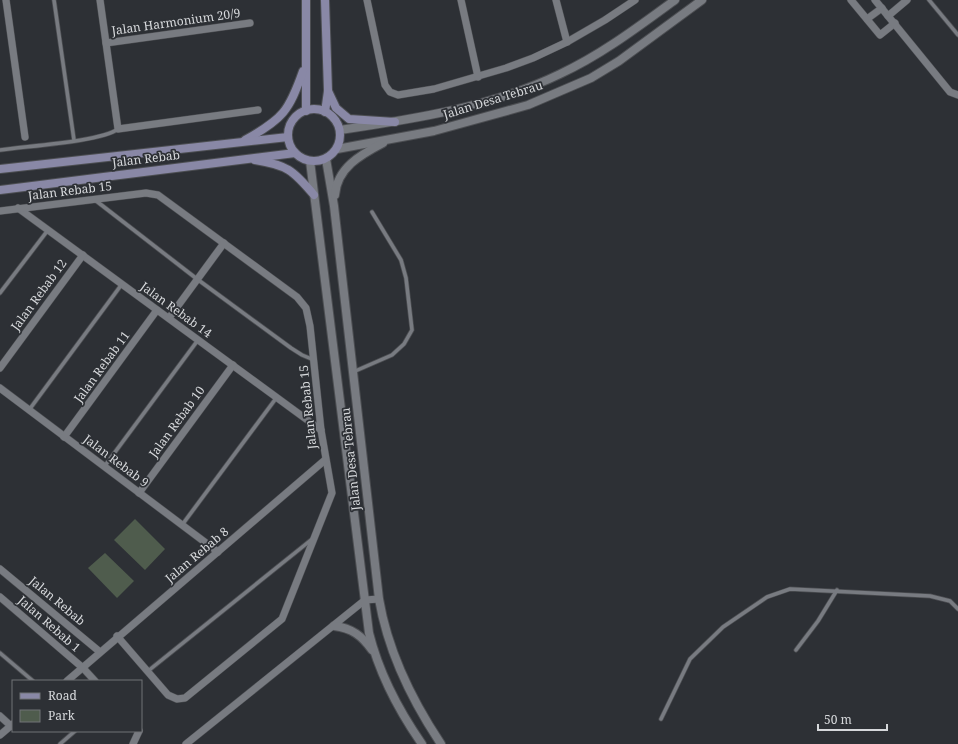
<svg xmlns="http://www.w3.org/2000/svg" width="958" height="744" font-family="'Noto Serif',serif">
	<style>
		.green { fill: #4f5c4d }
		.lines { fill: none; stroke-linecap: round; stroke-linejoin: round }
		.service-casing { stroke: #4c4e52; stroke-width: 5 }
		.minor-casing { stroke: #4c4e52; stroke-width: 8 }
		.tertiary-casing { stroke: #4c4e52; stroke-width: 10 }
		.secondary-casing { stroke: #4c4e52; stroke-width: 10 }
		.service { stroke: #787b81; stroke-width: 3.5 }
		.minor { stroke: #787b81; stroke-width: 7 }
		.tertiary { stroke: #787b81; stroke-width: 8 }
		.secondary { stroke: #8988a6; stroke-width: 8 }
		.labels { text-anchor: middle; stroke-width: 3.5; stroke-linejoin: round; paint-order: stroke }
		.street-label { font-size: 12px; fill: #d6d8db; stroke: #2d3035 }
	</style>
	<rect width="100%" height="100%" fill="#2d3035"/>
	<g class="green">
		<path d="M135,519L165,549L145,570L114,540Z"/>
		<path d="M105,553L134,581L117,598L88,568Z"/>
	</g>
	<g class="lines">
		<g class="service-casing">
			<g id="service">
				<path d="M54,0L74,140"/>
				<path d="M929,0L958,35"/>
				<path d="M0,150C25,146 100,142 118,129"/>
				<path d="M95,200L197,279L291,348L302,355L314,360"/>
				<path d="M0,293L48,230"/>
				<path d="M353,372L392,355L404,344L412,330L406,278L401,260L372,212"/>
				<path d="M29,410L122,284"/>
				<path d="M104,467L198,340"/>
				<path d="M182,525L277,397"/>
				<path d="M796,650L818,621L837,590"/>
				<path d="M0,653L33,681"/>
				<path d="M148,671L311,540"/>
				<path d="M661,719L690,659L723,627L767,597L790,589L930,596L950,601L958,609"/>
				<path d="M60,744L75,731"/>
			</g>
		</g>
		<g class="minor-casing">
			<g id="minor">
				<path d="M6,0L25,137"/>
				<path d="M100,0L118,129L258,110"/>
				<path d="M367,0L385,85L390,92L398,95L434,89L506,68L533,58L567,42L605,20L635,0"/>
				<path d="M461,0L478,77"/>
				<path d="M556,0L567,42"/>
				<path d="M851,0L880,35L895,23"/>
				<path d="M875,0L950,92L958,95"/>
				<path d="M888,16L907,0"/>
				<path d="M867,19L882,8"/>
				<path d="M106,43L250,23"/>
				<path d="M18,208L321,430"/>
				<path d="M0,211L146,193L158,195L297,297L306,308L310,326L321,430L332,493L282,619L185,698L177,699L168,695L117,636"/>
				<path d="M169,318L224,243"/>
				<path d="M0,368L83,255"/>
				<path d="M0,388L218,552"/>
				<path d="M64,437L157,310"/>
				<path d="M139,493L233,365"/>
				<path d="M0,569L100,652"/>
				<path d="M0,597L83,668L95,681"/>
				<path d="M67,681L325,460"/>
				<path d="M0,716L11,726"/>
				<path d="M0,735L13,724"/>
				<path d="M133,744L139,731"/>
				<path d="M186,744L365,600L379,599"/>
			</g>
		</g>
		<g class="tertiary-casing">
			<g id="tertiary">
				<path d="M340,130C414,119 492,107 560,74C601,55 638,27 675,0"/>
				<path d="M337,149L434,131L528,105L591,78L619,61L702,0"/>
				<path d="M326,159L334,206L379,599C388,652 411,699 441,744"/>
				<path d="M310,161L369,633C379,673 399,711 422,744"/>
				<path d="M335,195C337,168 360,155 383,143"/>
				<path d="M334,626C352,628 362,636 372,650"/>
			</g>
		</g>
		<g class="secondary-casing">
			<g id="secondary">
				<path d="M306,0V111"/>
				<path d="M328,91L336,108L349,119L395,122"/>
				<circle cx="314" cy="135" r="26"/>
				<path d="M325,112L328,91L325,0"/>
				<path d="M245,140C283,119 289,111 303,71"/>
				<path d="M255,160C287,165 293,170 314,195"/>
				<path d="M0,169L288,137"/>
				<path d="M0,190L295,153"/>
			</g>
		</g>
		<use href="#service" class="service"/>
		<use href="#minor" class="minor"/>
		<use href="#tertiary" class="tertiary"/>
		<use href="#secondary" class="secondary"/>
	</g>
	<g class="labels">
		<g class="street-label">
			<text transform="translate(176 22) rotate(-8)" y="4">Jalan Harmonium 20/9</text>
			<text transform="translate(493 100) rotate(-17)" y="4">Jalan Desa Tebrau</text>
			<text transform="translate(146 159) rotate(-7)" y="4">Jalan Rebab</text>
			<text transform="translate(70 191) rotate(-7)" y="4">Jalan Rebab 15</text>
			<text transform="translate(39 295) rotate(-54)" y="4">Jalan Rebab 12</text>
			<text transform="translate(176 310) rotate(36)" y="4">Jalan Rebab 14</text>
			<text transform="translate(102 367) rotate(-54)" y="4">Jalan Rebab 11</text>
			<text transform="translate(308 407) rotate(-96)" y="4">Jalan Rebab 15</text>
			<text transform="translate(177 422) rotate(-54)" y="4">Jalan Rebab 10</text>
			<text transform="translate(351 459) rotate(-96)" y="4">Jalan Desa Tebrau</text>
			<text transform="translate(116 461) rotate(37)" y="4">Jalan Rebab 9</text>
			<text transform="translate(197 555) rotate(-40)" y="4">Jalan Rebab 8</text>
			<text transform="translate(57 601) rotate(40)" y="4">Jalan Rebab</text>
			<text transform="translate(49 624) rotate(41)" y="4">Jalan Rebab 1</text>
		</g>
	</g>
	<rect x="12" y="680" width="130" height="52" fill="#2d3035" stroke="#717377"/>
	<rect x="20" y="693" width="20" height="6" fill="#8988a6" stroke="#717377"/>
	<text x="48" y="700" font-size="12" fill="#d6d8db">Road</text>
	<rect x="20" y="710" width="20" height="12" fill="#4f5c4d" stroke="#717377"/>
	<text x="48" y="720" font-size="12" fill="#d6d8db">Park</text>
	<path d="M818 724v6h69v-6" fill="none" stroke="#d6d8db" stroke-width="2"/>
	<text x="824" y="724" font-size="12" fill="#d6d8db" stroke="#2d3035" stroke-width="3" paint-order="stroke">50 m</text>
</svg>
